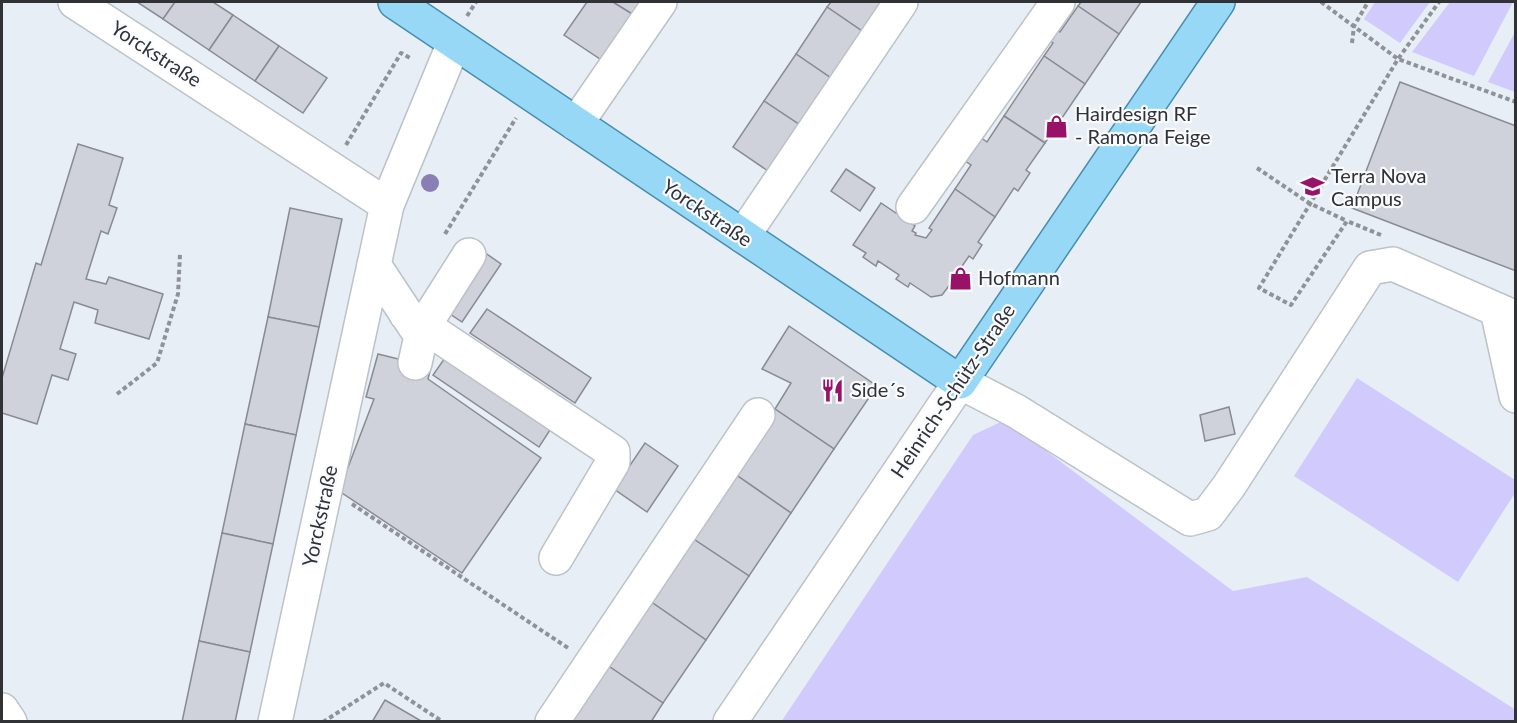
<svg xmlns="http://www.w3.org/2000/svg" width="1517" height="723" viewBox="0 0 1517 723" font-family="Lato,sans-serif">
  <style>
    .green { fill: #d0cbfc }
    .building { fill: #cfd2da; stroke: #888b92; stroke-width: 1.5 }
    .lines { fill: none; stroke-linecap: round; stroke-linejoin: round }
    .minor-casing { stroke: #bcc2c8; stroke-width: 36 }
    .major-casing { stroke: #458daf; stroke-width: 36 }
    .path { stroke: #8f9398; stroke-width: 4; stroke-dasharray: 4.5 3; stroke-linecap: butt }
    .minor { stroke: #fff; stroke-width: 33 }
    .major { stroke: #97d8f7; stroke-width: 33 }
    .tree { fill: #8a7fb4 }
    .labels { text-anchor: middle; stroke-width: 4.5; stroke-linejoin: round; paint-order: stroke }
    .street-label { font-size: 20px; fill: #303235; stroke: #f9fbfe }
    .poi-label { font-size: 20px; fill: #303235; stroke: #f9fbfe; text-anchor: start }
  </style>
  <rect width="100%" height="100%" fill="#e8eef5"/>
  <g class="green">
    <polygon points="1375,2 1430,2 1400,43 1364,19"/>
    <polygon points="1450,2 1513,2 1474,76 1412,52"/>
    <polygon points="1515,32 1515,92 1488,82"/>
    <polygon points="1357,378 1515,480 1515,493 1458,582 1294,476"/>
    <polygon points="1005,420 1233,591 1307,577 1516,710 1515,722 781,722 973,435"/>
  </g>
  <g class="building">
    <polygon points="137,2 175,2 163,19"/>
    <polygon points="175,2 213,2 233,15 209,50 163,19"/>
    <polygon points="587,2 613,2 634,15 603,61 564,35"/>
    <polygon points="613,2 643,2 634,15"/>
    <polygon points="831,2 883,2 862,31 827,7"/>
    <polygon points="1081,2 1141,2 1119,34 1078,6"/>
    <polygon points="1078,6 1119,34 1085,84 1044,56 1053,43 1043,36 1050,25 1060,32"/>
    <polygon points="827,7 862,31 831,78 796,54"/>
    <polygon points="233,15 279,46 255,81 209,50"/>
    <polygon points="279,46 327,78 303,113 255,81"/>
    <polygon points="796,54 831,78 800,125 764,101"/>
    <polygon points="1044,56 1085,84 1045,143 1004,116"/>
    <polygon points="1400,82 1516,126 1516,271 1352,208"/>
    <polygon points="764,101 800,125 768,171 733,147"/>
    <polygon points="1004,116 1045,143 1026,170 1030,173 1018,191 1014,188 995,217 955,189 971,165 962,159 977,135 987,142"/>
    <polygon points="78,144 123,158 109,205 117,208 108,234 101,231 86,279 106,284 109,277 163,294 149,339 95,323 98,310 74,302 60,349 76,354 68,380 52,375 37,424 2,413 2,378 36,263 41,265"/>
    <polygon points="846,169 875,188 860,211 831,191"/>
    <polygon points="955,189 995,217 978,242 982,245 973,259 969,256 960,269 964,271 955,286 951,283 942,295 931,297 910,283 908,287 896,279 899,275 878,261 876,266 863,257 866,253 853,245 881,203 915,226 912,231 916,233 915,235 926,238 932,230 929,228"/>
    <polygon points="290,208 342,219 319,327 268,317"/>
    <polygon points="484,252 501,264 462,322 444,310"/>
    <polygon points="487,309 591,378 575,403 470,333"/>
    <polygon points="268,317 319,327 296,435 245,424"/>
    <polygon points="789,326 877,386 834,449 775,409 791,383 762,369"/>
    <polygon points="378,354 431,367 428,379 541,458 462,573 339,491 374,399 366,397"/>
    <polygon points="447,355 552,427 539,447 433,375"/>
    <polygon points="1229,407 1235,434 1205,441 1200,415"/>
    <polygon points="775,409 834,449 791,513 732,472"/>
    <polygon points="245,424 296,435 273,544 222,533"/>
    <polygon points="645,443 678,466 647,512 614,489"/>
    <polygon points="732,472 791,513 749,576 689,536"/>
    <polygon points="222,533 273,544 250,652 199,641"/>
    <polygon points="689,536 749,576 706,640 647,599"/>
    <polygon points="647,599 706,640 663,703 604,663"/>
    <polygon points="199,641 250,652 235,722 182,722"/>
    <polygon points="604,663 663,703 651,722 565,722"/>
    <polygon points="385,700 423,722 372,722"/>
  </g>
  <g class="lines">
    <defs>
      <g id="minor">
        <polyline points="75,2 387,205"/>
        <polyline points="576,124 660,2"/>
        <polyline points="913,207 1058,2"/>
        <polyline points="743,236 901,2"/>
        <polyline points="374,265 421,336 415,363"/>
        <polyline points="1497,310 1516,396"/>
        <polyline points="406,314 613,452 613,462 556,558"/>
        <polyline points="424,326 469,255"/>
        <polyline points="2,710 10,722"/>
        <polyline points="275,722 387,205 454,43"/>
        <polyline points="552,722 758,415"/>
        <polyline points="730,722 960,382 1016,411 1190,519 1208,514 1229,486 1370,268 1393,264 1516,318"/>
      </g>
      <polyline id="major" points="395,2 960,382 1218,2"/>
    </defs>
    <use href="#minor" class="minor-casing"/>
    <use href="#major" class="major-casing"/>
    <g class="path">
      <polyline points="1321,2 1398,59 1516,102"/>
      <polyline points="467,16 476,2"/>
      <polyline points="1352,43 1354,26 1368,2"/>
      <polyline points="346,145 401,53 412,59"/>
      <polyline points="1257,168 1309,203 1347,221"/>
      <polyline points="445,234 516,118"/>
      <polyline points="1381,235 1347,221 1291,305 1259,288 1398,59 1439,2"/>
      <polyline points="117,394 157,363 178,294 180,254"/>
      <polyline points="352,504 568,648"/>
      <polyline points="323,722 384,683 443,722"/>
    </g>
    <use href="#minor" class="minor"/>
    <use href="#major" class="major"/>
  </g>
  <circle class="tree" cx="430" cy="183" r="9"/>
  <defs>
    <symbol id="shop-bare" viewBox="-9 -9 18 18"><path d="M-5-2.5h2.3a2.7 3.5 0 0 1 5.4 0H5L5.5 6h-11ZM-1.5-2.5h3a1.5 2.3 0 0 0-3 0Z" fill="#981368" stroke="#f9fbfe" stroke-width="2.5" paint-order="stroke"/></symbol>
    <symbol id="school-bare" viewBox="-9 -9 18 18"><path d="M0-5L7-2L0 1L-7-2ZM-4 1L0 2.5L4 1V4Q0 6-4 4Z" fill="#981368" stroke="#f9fbfe" stroke-width="2.5" paint-order="stroke"/></symbol>
    <symbol id="restaurant-bare" viewBox="-9 -9 18 18"><path d="M-5-6h1v4h1v-4h1v4h1v-4h1v5L-1.5 .5V6h-2V.5L-5-1ZM5-6V6H3V1.5H1.5Q1.5-4 5-6Z" fill="#981368" stroke="#f9fbfe" stroke-width="2.5" paint-order="stroke"/></symbol>
  </defs>
  <g fill-rule="evenodd">
    <use href="#shop-bare" x="1040" y="110" width="33" height="33"/>
    <use href="#school-bare" x="1296" y="170" width="33" height="33"/>
    <use href="#shop-bare" x="944" y="262" width="33" height="33"/>
    <use href="#restaurant-bare" x="816" y="374" width="33" height="33"/>
  </g>
  <g class="labels">
    <g class="street-label">
      <text transform="translate(156 54) rotate(33)" y="7">Yorckstraße</text>
      <text transform="translate(707 213) rotate(34)" y="7">Yorckstraße</text>
      <text transform="translate(953 391) rotate(-56)" y="7">Heinrich-Schütz-Straße</text>
      <text transform="translate(320 516) rotate(-78)" y="7">Yorckstraße</text>
    </g>
    <g class="poi-label">
      <text x="1075" y="121">Hairdesign RF<tspan x="1075" dy="23">- Ramona Feige</tspan></text>
      <text x="1331" y="183">Terra Nova<tspan x="1331" dy="23">Campus</tspan></text>
      <text x="978" y="285">Hofmann</text>
      <text x="851" y="397">Side´s</text>
    </g>
  </g>
  <rect width="1517" height="723" fill="none" stroke="#303235" stroke-width="6"/>
</svg>
